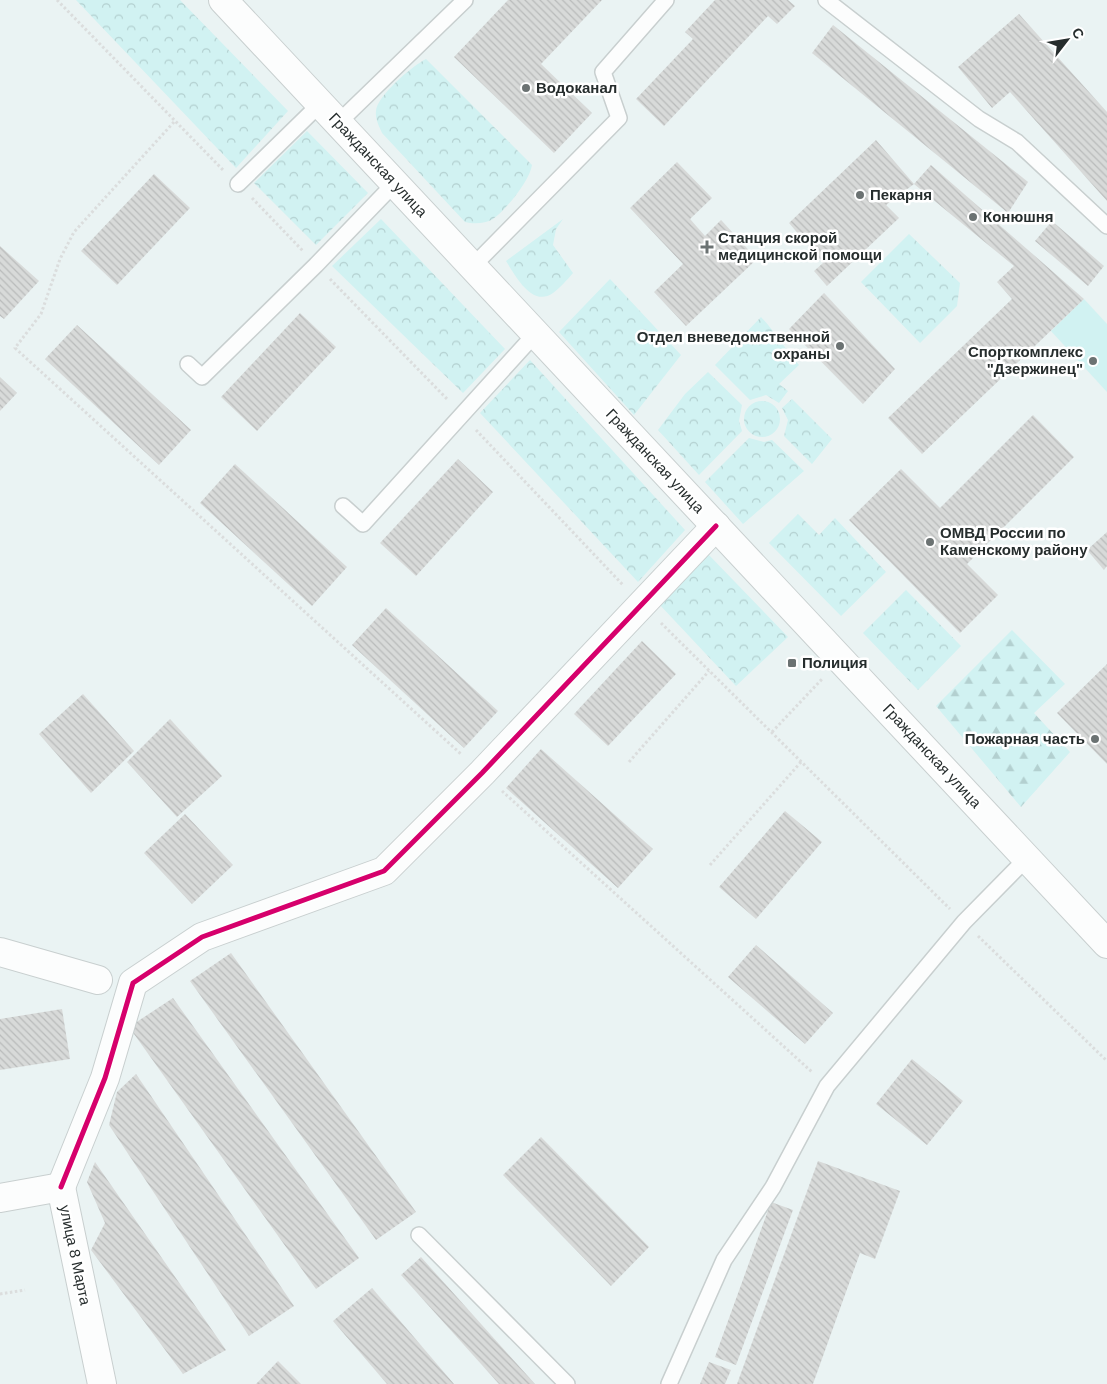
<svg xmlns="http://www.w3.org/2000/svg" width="1107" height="1384" viewBox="0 0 1107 1384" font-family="Arial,sans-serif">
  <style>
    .green { fill: #d1f2f2 }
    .forest { fill: url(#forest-firs) }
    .park { fill: url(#park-crowns) }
    .building { fill: url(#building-back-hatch) }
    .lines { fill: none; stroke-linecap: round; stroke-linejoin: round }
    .service-casing { stroke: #c8cfcf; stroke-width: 18 }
    .minor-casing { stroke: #c8cfcf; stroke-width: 30 }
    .secondary-casing { stroke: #c8cfcf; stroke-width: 30 }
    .path { stroke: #dbdddd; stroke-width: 3; stroke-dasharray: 2.5 2.5; stroke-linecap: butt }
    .service { stroke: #fcfdfd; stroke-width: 15 }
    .minor { stroke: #fcfdfd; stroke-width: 28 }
    .secondary { stroke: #fcfdfd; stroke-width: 28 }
    .cycleway-casing { stroke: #fff; stroke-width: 8 }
    .cycleway { stroke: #d6006c; stroke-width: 5 }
    .poi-dot { fill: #6b7272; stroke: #fff; stroke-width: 2 }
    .labels { text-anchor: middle; stroke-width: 5; stroke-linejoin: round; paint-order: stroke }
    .poi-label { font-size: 15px; font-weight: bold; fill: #262d2d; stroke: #fff; text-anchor: start }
    .street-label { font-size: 15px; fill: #262d2d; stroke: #fff }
  </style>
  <defs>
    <pattern id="forest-firs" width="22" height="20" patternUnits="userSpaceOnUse" patternTransform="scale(1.25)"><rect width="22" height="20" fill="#d1f2f2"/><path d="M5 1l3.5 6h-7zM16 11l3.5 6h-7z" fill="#b3d0d0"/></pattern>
    <pattern id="park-crowns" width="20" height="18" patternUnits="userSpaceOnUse" patternTransform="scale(1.25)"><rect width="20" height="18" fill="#d1f2f2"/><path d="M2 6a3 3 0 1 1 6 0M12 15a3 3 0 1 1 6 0" fill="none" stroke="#b3d0d0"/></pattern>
    <pattern id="building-back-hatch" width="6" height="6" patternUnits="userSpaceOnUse" patternTransform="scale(1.25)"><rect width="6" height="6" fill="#d8dad9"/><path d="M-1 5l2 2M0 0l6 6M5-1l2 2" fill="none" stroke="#b9bbbb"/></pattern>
  </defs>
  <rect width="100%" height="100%" fill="#eaf3f3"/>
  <polygon class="green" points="1084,299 1107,324 1107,392 1051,331"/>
  <polygon class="forest" points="1012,630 1065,684 1034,713 1070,752 1021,807 936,706"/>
  <g class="park">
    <polygon points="76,0 180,0 288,111 236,168"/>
    <path d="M426,59L532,165C530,180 506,210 493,219C485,224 473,224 465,222L382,133C379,126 375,119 376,111C377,96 412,66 426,59Z"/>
    <polygon points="307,131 368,193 316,245 254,183"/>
    <polygon points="381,219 505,349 463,393 332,266"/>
    <path d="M563,219L556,229L553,245L573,273C567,280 560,288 553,293C532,308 515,275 506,261Z"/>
    <polygon points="909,234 960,283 957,306 920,343 861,282"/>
    <polygon points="610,279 681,355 634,415 559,332"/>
    <path d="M761,317C775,332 785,349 799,365L779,384L788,391L779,403L766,395L750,400L715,365Z"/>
    <polygon points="530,360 685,530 638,582 480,413"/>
    <polygon points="708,372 742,405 739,421 742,431 699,475 658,430 685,394"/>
    <polygon points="792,399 832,439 812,464 784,436 788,420 782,408"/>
    <circle cx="762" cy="419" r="18"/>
    <polygon points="749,438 764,442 772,440 804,471 743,524 705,482"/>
    <polygon points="798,514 819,535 835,518 886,572 841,616 769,543"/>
    <polygon points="707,553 788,637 736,686 659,604"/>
    <polygon points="906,590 961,646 918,690 863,633"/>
  </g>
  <g class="building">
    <polygon points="508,0 602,0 541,64 592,113 554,153 454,57"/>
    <polygon points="715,0 788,0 795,6 777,24 768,16 664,126 636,99 693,39 685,32"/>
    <polygon points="1019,14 1107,112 1107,201 1010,92 992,108 958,67"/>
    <polygon points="833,25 1028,182 1008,213 812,53"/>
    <polygon points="876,140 914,184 931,165 1084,299 922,454 888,418 1012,299 997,282 1014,266 914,184 886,205 899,218 827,286 814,271 823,263 789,223"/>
    <polygon points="677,162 712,198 690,219 705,236 721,220 757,259 686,326 654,292 683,264 630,208"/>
    <polygon points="154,174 190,208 117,285 81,251"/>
    <polygon points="1052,221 1104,266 1088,286 1035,241"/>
    <polygon points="0,246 39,281 4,319 0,316"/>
    <polygon points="824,293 895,369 863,404 789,329"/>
    <polygon points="300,313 336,347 257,431 221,397"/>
    <polygon points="77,325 191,430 159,465 45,359"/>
    <polygon points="0,377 17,393 0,411"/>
    <polygon points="1033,415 1074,457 967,564 998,595 960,633 849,520 901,469 940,508"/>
    <polygon points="458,459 493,492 416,576 380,543"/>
    <polygon points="235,464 347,567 312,606 200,503"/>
    <polygon points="1107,532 1107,566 1104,570 1087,550"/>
    <polygon points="386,608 498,711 464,748 352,645"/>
    <polygon points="642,641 676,674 608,746 574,714"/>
    <polygon points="1107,664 1107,764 1057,713"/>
    <polygon points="83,694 134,751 91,793 39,734"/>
    <polygon points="170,719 222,776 177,817 127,762"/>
    <polygon points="541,749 653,849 618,888 506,788"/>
    <polygon points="785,811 822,842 756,919 719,887"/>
    <polygon points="185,814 233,865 192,904 144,853"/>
    <polygon points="756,945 833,1013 805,1044 728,977"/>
    <polygon points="231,953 416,1212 376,1240 190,981"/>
    <polygon points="173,998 359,1258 316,1289 129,1027"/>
    <polygon points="62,1009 70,1059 0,1070 0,1019"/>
    <polygon points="912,1059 963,1101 927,1145 876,1104"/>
    <polygon points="136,1074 294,1306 249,1336 109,1125 117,1092"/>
    <polygon points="541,1137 649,1247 611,1286 503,1175"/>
    <polygon points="818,1161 900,1191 875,1259 860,1253 813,1384 737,1384"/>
    <polygon points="95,1162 226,1350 183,1374 91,1250 105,1223 87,1182"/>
    <polygon points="771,1202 793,1210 736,1365 715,1357"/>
    <polygon points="421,1257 535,1384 499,1384 401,1275"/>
    <polygon points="372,1288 454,1384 387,1384 333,1321"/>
    <polygon points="278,1361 301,1384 256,1384"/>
    <polygon points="709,1362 731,1370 725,1384 700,1384"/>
  </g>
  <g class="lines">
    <defs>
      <g id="service">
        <polyline points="826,0 979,119 1017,142 1107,226"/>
        <polyline points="339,122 465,0"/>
        <polyline points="238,184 321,103"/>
        <polyline points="473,266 619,118 603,72 666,0"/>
        <polyline points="188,364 202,377 316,265 395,183"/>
        <polyline points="343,506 363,524 536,333"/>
        <polyline points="419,1235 567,1384"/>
        <polyline points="669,1384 724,1260 773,1187 827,1086 964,922 1027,858"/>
      </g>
      <g id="minor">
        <polyline points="0,952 98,980"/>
        <polyline points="61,1187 105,1078 133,983 202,937 384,871 482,773 716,526"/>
        <polyline points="0,1198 61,1187 102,1384"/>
      </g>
      <polyline id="secondary" points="223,0 1107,944"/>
    </defs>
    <use href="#service" class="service-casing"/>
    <use href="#minor" class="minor-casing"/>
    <use href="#secondary" class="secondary-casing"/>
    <g class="path">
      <polyline points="57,0 224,171"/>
      <polyline points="174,122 74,232 60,259 41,314 15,348 462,755"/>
      <polyline points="252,198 303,251"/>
      <polyline points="330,279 448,400"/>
      <polyline points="476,430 623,585"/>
      <polyline points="661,623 950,909"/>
      <polyline points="772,732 823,678"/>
      <polyline points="629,762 709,671"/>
      <polyline points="502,791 812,1072"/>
      <polyline points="710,865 801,762"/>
      <polyline points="978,936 1107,1061"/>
      <polyline points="0,1294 25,1290"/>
    </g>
    <use href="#service" class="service"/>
    <use href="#minor" class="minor"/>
    <use href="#secondary" class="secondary"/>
    <defs>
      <polyline id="cycleway" points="61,1187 105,1078 133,983 202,937 384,871 482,773 716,526"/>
    </defs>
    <use href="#cycleway" class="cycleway-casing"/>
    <use href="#cycleway" class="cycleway"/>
  </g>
  <g class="poi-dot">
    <circle cx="526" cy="88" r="5"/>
    <circle cx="860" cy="195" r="5"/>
    <circle cx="973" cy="217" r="5"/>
    <path d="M704.5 239.5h5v5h5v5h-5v5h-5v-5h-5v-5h5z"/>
    <circle cx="840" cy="346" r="5"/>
    <circle cx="1093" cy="361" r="5"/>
    <circle cx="930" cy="542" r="5"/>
    <rect x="787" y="658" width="10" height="10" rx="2.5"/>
    <circle cx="1095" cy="739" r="5"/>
  </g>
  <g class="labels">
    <g class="poi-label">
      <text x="536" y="93">Водоканал</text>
      <text x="870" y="200">Пекарня</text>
      <text x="983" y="222">Конюшня</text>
      <text x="718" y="243">Станция скорой<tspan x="718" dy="17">медицинской помощи</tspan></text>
      <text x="830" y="342" text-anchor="end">Отдел вневедомственной<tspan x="830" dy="17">охраны</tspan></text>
      <text x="1083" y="357" text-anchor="end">Спорткомплекс<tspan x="1083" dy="17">"Дзержинец"</tspan></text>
      <text x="940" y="538">ОМВД России по<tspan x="940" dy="17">Каменскому району</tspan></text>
      <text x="802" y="668">Полиция</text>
      <text x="1085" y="744" text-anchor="end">Пожарная часть</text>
    </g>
    <g class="street-label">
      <text transform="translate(378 165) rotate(47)" y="5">Гражданская улица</text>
      <text transform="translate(655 461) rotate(47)" y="5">Гражданская улица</text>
      <text transform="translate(932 756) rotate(47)" y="5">Гражданская улица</text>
      <text transform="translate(75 1255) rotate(78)" y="5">улица 8 Марта</text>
    </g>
  </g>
  <g transform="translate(1067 40) rotate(59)" stroke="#ffffff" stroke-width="4" paint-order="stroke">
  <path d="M0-4L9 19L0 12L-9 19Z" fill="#262d2d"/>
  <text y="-8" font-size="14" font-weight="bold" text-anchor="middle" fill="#262d2d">С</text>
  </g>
</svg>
